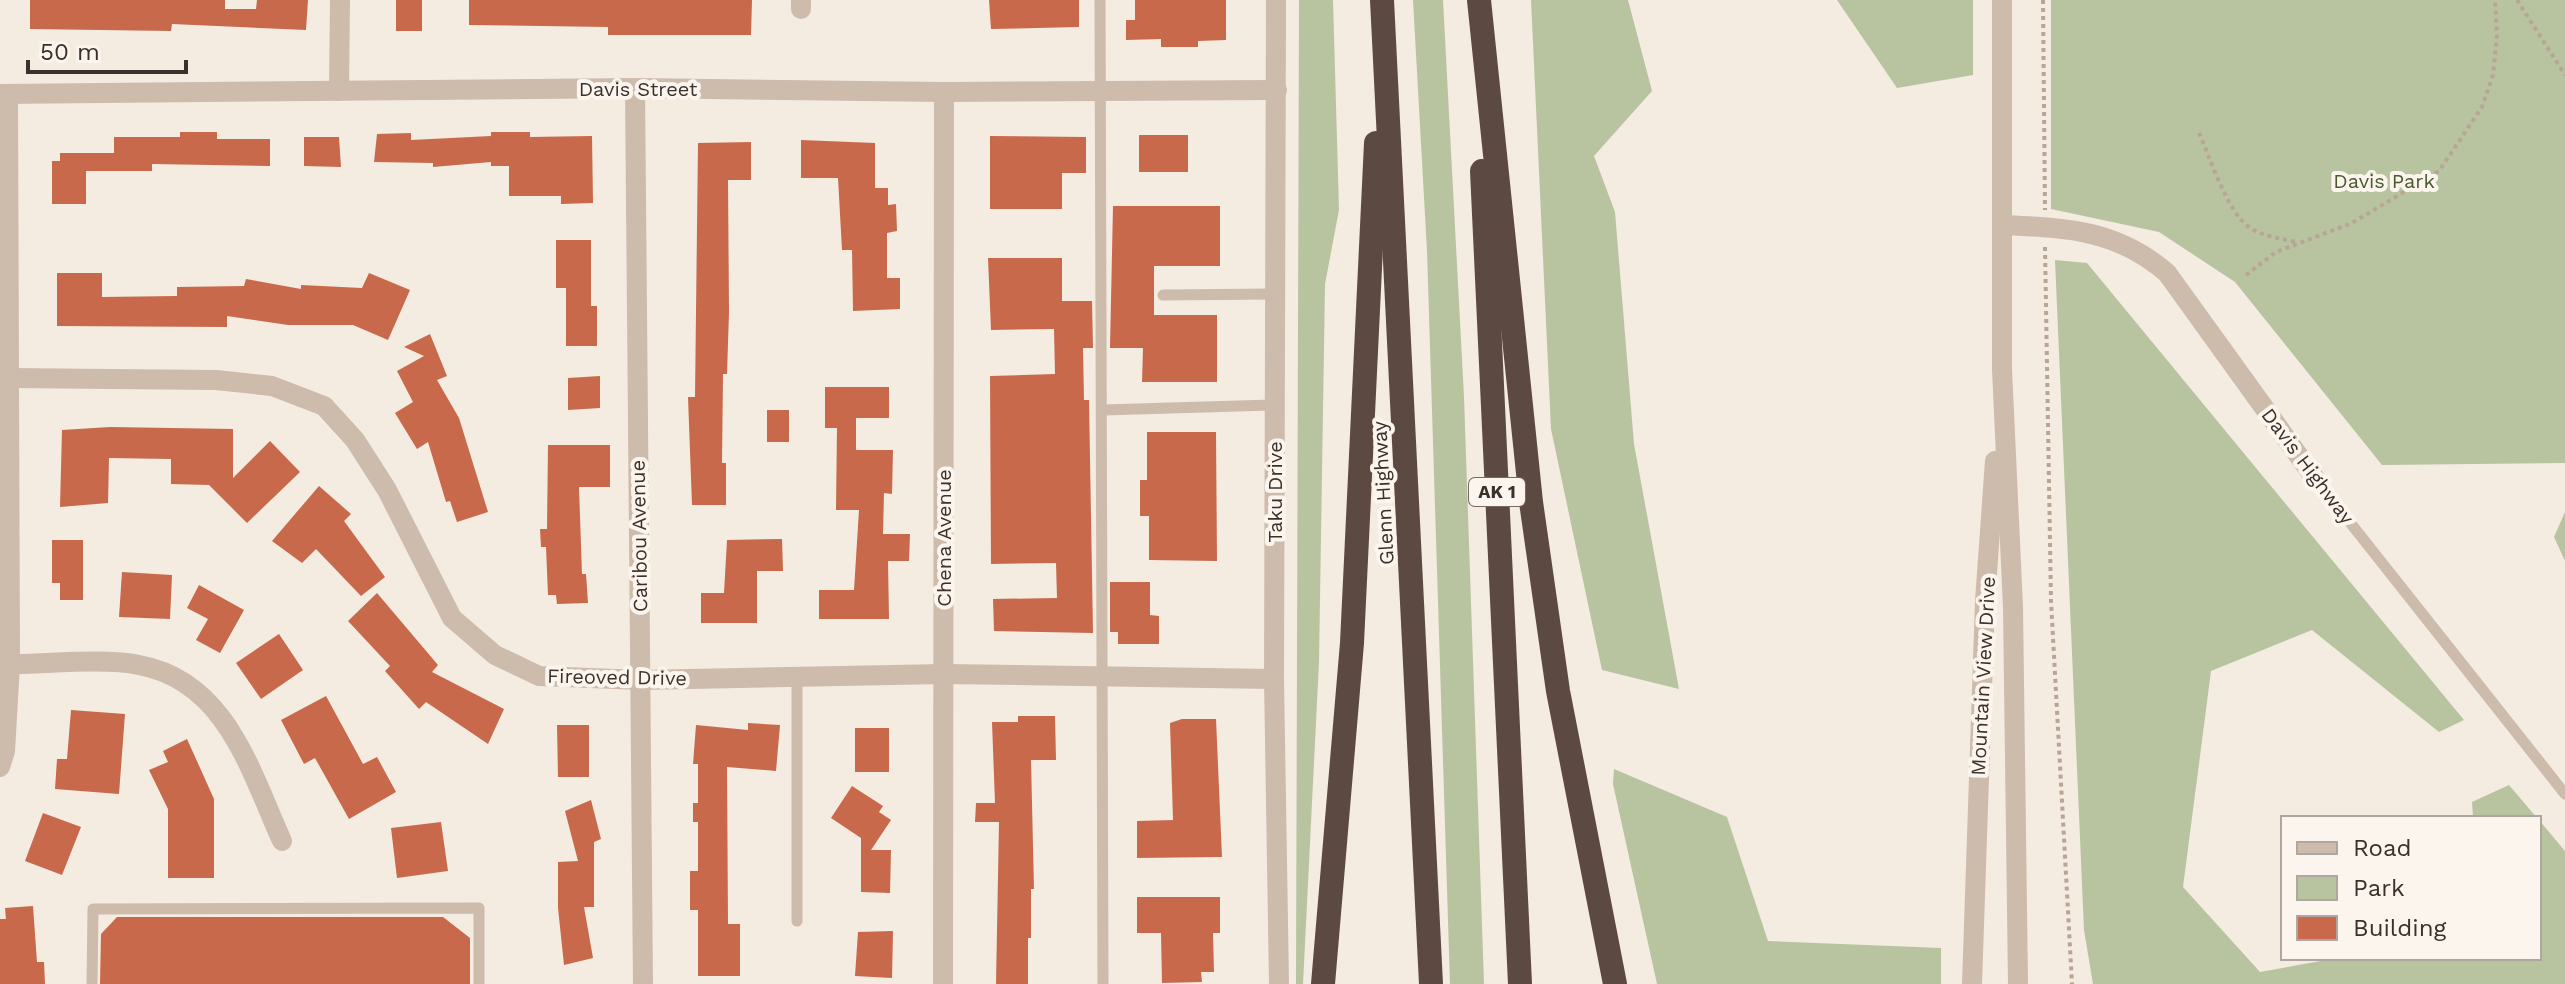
<svg xmlns="http://www.w3.org/2000/svg" width="2565" height="984" viewBox="0 0 2565 984" font-family="'Work Sans',sans-serif">
  <style>
    .green { fill: #b8c4a0 }
    .building { fill: #c8694b }
    .lines { fill: none; stroke-linecap: round; stroke-linejoin: round }
    .path { stroke: #b9a596; stroke-width: 4; stroke-dasharray: 4 4; stroke-linecap: butt }
    .service { stroke: #cdbbac; stroke-width: 11 }
    .minor { stroke: #cdbbac; stroke-width: 20 }
    .tertiary { stroke: #cdbbac; stroke-width: 20 }
    .motorway { stroke: #5c4a42; stroke-width: 24 }
    .labels { text-anchor: middle; stroke-width: 8; stroke-linejoin: round; paint-order: stroke }
    .shield { fill: #fbf5ee; stroke: #756b66; stroke-width: 2 }
    .shield-label { font-size: 18px; font-weight: bold; fill: #3b302b }
    .street-label { font-size: 20px; fill: #3b302b; stroke: #fbf5ee }
    .park-label { font-size: 20px; fill: #4a5a2e; stroke: #fbf5ee }
  </style>
  <rect width="100%" height="100%" fill="#f4ebe1"/>
  <g class="green">
    <polygon points="1299,0 1333,0 1339,210 1325,284 1319,662 1303,984 1296,984"/>
    <polygon points="1413,0 1443,0 1464,397 1484,984 1450,984 1427,251"/>
    <polygon points="1531,0 1628,0 1652,91 1594,156 1615,212 1634,444 1679,689 1602,670 1551,429"/>
    <polygon points="1837,0 1973,0 1973,75 1897,88"/>
    <polygon points="2051,0 2565,0 2565,463 2382,465 2235,282 2159,232 2051,209"/>
    <polygon points="2055,260 2087,263 2464,720 2439,732 2312,630 2211,671 2183,887 2260,972 2337,958 2539,958 2539,820 2565,851 2565,984 2093,984 2084,930"/>
    <polygon points="2565,512 2565,561 2554,537"/>
    <polygon points="1614,769 1727,817 1768,941 1941,948 1941,984 1657,984 1613,784"/>
    <polygon points="2509,785 2537,818 2473,818 2472,802"/>
  </g>
  <g class="building">
    <polygon points="30,0 225,0 225,9 256,9 257,0 308,0 306,30 172,24 171,31 30,29"/>
    <rect x="396" y="0" width="26" height="31"/>
    <polygon points="469,0 752,0 751,35 608,35 608,27 469,25"/>
    <polygon points="989,0 1079,0 1079,27 991,29"/>
    <polygon points="1135,0 1226,0 1226,40 1198,41 1198,47 1161,47 1161,39 1126,40 1126,20 1135,20"/>
    <polygon points="180,132 217,132 217,139 270,139 270,166 152,164 152,171 86,171 86,204 52,204 52,161 60,161 60,153 114,153 114,137 180,137"/>
    <polygon points="491,132 530,132 530,137 592,136 593,203 561,204 561,196 509,196 509,166 491,166 491,162 433,167 433,163 374,162 377,134 411,133 411,140 491,136"/>
    <rect x="1139" y="135" width="49" height="37"/>
    <polygon points="990,136 1086,137 1086,173 1062,173 1062,209 990,209"/>
    <polygon points="304,137 339,137 341,167 304,166"/>
    <polygon points="801,140 875,143 875,188 888,188 888,205 896,204 897,231 887,233 887,278 900,278 900,309 853,311 852,250 842,250 838,178 801,178"/>
    <polygon points="751,142 751,180 728,180 729,312 727,374 723,374 722,463 726,463 726,505 692,505 688,397 695,397 698,143"/>
    <polygon points="1113,206 1220,206 1220,266 1154,266 1154,315 1217,315 1217,382 1142,382 1143,348 1110,348"/>
    <polygon points="556,240 591,240 591,306 597,306 597,346 566,346 566,288 556,288"/>
    <polygon points="988,258 1062,258 1062,301 1092,301 1093,348 1083,348 1084,400 1089,400 1093,633 994,631 993,599 1057,598 1056,563 991,564 990,376 1055,374 1054,329 991,330"/>
    <polygon points="57,273 102,273 102,297 177,296 177,287 244,286 246,279 301,289 301,285 362,288 369,273 410,290 388,340 353,325 288,325 227,316 227,327 57,326"/>
    <polygon points="430,334 447,376 437,380 459,418 488,512 457,522 450,501 446,502 428,442 417,449 395,413 413,402 397,371 424,356 404,347"/>
    <polygon points="600,376 600,408 568,410 568,378"/>
    <polygon points="825,387 889,387 889,418 856,418 856,450 893,450 892,494 884,493 883,534 910,534 909,561 888,561 889,619 819,619 819,590 854,590 859,510 836,510 837,428 825,428"/>
    <rect x="767" y="410" width="22" height="32"/>
    <polygon points="110,427 233,429 233,478 270,441 300,472 247,523 209,485 171,484 171,459 109,458 108,503 60,507 62,430"/>
    <polygon points="1147,432 1216,432 1217,561 1149,560 1149,516 1140,516 1140,480 1147,480"/>
    <polygon points="548,445 610,445 610,487 579,487 582,574 586,574 588,603 557,604 556,595 548,595 546,547 541,547 540,529 547,529"/>
    <polygon points="319,486 351,514 344,521 385,577 361,596 316,549 302,563 272,541"/>
    <polygon points="782,539 783,571 757,571 757,623 701,623 701,593 724,593 727,540"/>
    <polygon points="52,540 83,540 83,600 60,600 60,583 52,583"/>
    <polygon points="122,572 172,575 170,619 119,617"/>
    <polygon points="1110,582 1150,582 1150,615 1159,616 1159,644 1118,644 1118,632 1110,632"/>
    <polygon points="199,585 244,610 220,653 196,640 208,619 187,608"/>
    <polygon points="377,593 438,665 432,672 504,709 488,744 426,702 419,709 385,671 390,666 348,621"/>
    <polygon points="279,634 303,670 261,699 236,663"/>
    <polygon points="326,696 363,764 377,757 396,792 349,819 315,758 304,764 281,720"/>
    <polygon points="71,710 125,714 119,794 55,789 57,759 67,759"/>
    <polygon points="1018,716 1055,716 1056,760 1031,760 1034,889 1031,889 1031,938 1028,938 1028,984 996,984 999,822 975,822 976,803 995,803 992,722 1018,722"/>
    <polygon points="1182,719 1216,719 1222,857 1137,858 1137,821 1173,820 1170,723"/>
    <polygon points="748,723 780,725 776,771 727,767 728,924 740,924 740,976 698,976 698,910 690,910 690,871 698,871 698,822 693,822 693,803 698,803 698,764 693,764 696,725 748,730"/>
    <polygon points="557,725 589,725 589,777 558,777"/>
    <rect x="855" y="728" width="34" height="44"/>
    <polygon points="187,739 214,799 214,878 168,878 168,809 149,770 168,762 163,751"/>
    <polygon points="852,786 883,806 879,812 891,820 871,850 891,850 890,893 861,892 861,838 831,818"/>
    <polygon points="591,800 601,839 594,842 594,907 584,907 593,958 564,965 558,908 558,862 578,861 565,811"/>
    <polygon points="43,813 81,827 62,875 25,861"/>
    <polygon points="441,822 448,871 397,878 391,828"/>
    <polygon points="1137,897 1220,897 1220,933 1213,933 1214,972 1201,972 1202,982 1162,983 1161,933 1137,933"/>
    <polygon points="33,906 37,962 44,962 45,984 0,984 0,919 6,919 5,908"/>
    <polygon points="117,917 443,917 470,938 470,984 100,984 101,934"/>
    <polygon points="893,931 892,978 855,976 858,932"/>
  </g>
  <g class="lines">
    <g class="path">
      <polyline points="2043,0 2045,210"/>
      <polyline points="2517,0 2565,75"/>
      <path d="M2199,133C2210,157 2227,212 2249,227C2263,237 2280,238 2297,242"/>
      <polyline points="2045,247 2051,601 2072,984"/>
      <polyline points="2246,275 2276,252 2352,223 2439,171 2482,107 2493,75 2497,36 2495,0"/>
    </g>
    <g class="service">
      <polyline points="1100,0 1103,984"/>
      <polyline points="1163,295 1275,294"/>
      <polyline points="1103,410 1275,405"/>
      <polyline points="2314,477 2565,794"/>
      <polyline points="797,677 797,921"/>
      <polyline points="92,984 93,909 479,908 479,984"/>
    </g>
    <g class="minor">
      <polyline points="801,0 801,9"/>
      <polyline points="1276,0 1274,679 1279,984"/>
      <polyline points="635,88 643,984"/>
      <polyline points="339,91 340,0"/>
      <polyline points="0,94 635,88 944,92 1277,90"/>
      <path d="M2002,225C2067,228 2116,229 2167,273L2314,477"/>
      <polyline points="8,378 216,380 272,386 324,406 355,440 387,490 452,618 495,655 539,676 640,680 944,674 1274,679"/>
      <path d="M10,664C47,664 104,658 139,665C226,681 250,770 282,841"/>
      <polyline points="0,767 5,751 10,664 8,94"/>
      <polyline points="943,984 944,92"/>
    </g>
    <g class="tertiary">
      <polyline points="2002,0 2002,369 2013,607 2018,984"/>
      <polyline points="1972,984 1985,601 1995,461"/>
    </g>
    <g class="motorway">
      <polyline points="1382,0 1431,984"/>
      <polyline points="1479,0 1531,502 1558,691 1615,984"/>
      <polyline points="1482,171 1520,984"/>
      <polyline points="1323,984 1352,643 1376,143"/>
    </g>
  </g>
  <g class="labels">
    <rect class="shield" x="1469" y="478" width="56" height="28" rx="6"/>
    <g class="shield-label">
      <text x="1497" y="498">AK 1</text>
    </g>
    <g class="street-label">
      <text x="638" y="96">Davis Street</text>
      <text transform="translate(2308 466) rotate(53)" y="7">Davis Highway</text>
      <text transform="translate(1275 492) rotate(-90)" y="7">Taku Drive</text>
      <text transform="translate(1383 493) rotate(-93)" y="7">Glenn Highway</text>
      <text transform="translate(639 536) rotate(-91)" y="7">Caribou Avenue</text>
      <text transform="translate(944 538) rotate(-90)" y="7">Chena Avenue</text>
      <text transform="translate(1983 676) rotate(-87)" y="7">Mountain View Drive</text>
      <text transform="translate(617 677) rotate(1)" y="7">Fireoved Drive</text>
    </g>
    <g class="park-label">
      <text x="2384" y="188">Davis Park</text>
    </g>
  </g>
  <rect x="2281" y="816" width="260" height="144" fill="#fbf5ee" stroke="#aea6a0" stroke-width="2"/>
  <rect x="2297" y="842" width="40" height="12" fill="#cdbbac" stroke="#aea6a0" stroke-width="2"/>
  <text x="2353" y="856" font-size="24" fill="#3b302b">Road</text>
  <rect x="2297" y="876" width="40" height="24" fill="#b8c4a0" stroke="#aea6a0" stroke-width="2"/>
  <text x="2353" y="896" font-size="24" fill="#3b302b">Park</text>
  <rect x="2297" y="916" width="40" height="24" fill="#c8694b" stroke="#aea6a0" stroke-width="2"/>
  <text x="2353" y="936" font-size="24" fill="#3b302b">Building</text>
  <path d="M28 60v12h158v-12" fill="none" stroke="#3b302b" stroke-width="4"/>
  <text x="40" y="60" font-size="24" fill="#3b302b" stroke="#fbf5ee" stroke-width="6" paint-order="stroke">50 m</text>
</svg>
